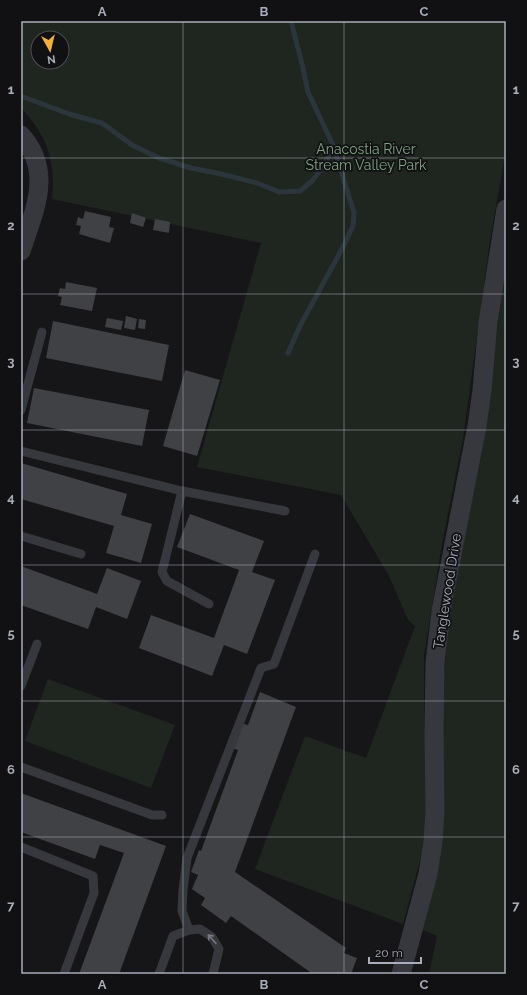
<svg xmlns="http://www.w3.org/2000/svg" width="527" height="995" viewBox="0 0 527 995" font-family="Raleway,sans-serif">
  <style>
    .green { fill: #1e261f; fill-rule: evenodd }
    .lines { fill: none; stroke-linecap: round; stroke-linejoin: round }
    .stream { stroke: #2c353c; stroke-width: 5 }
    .building { fill: #404145 }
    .lane { stroke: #37383d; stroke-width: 9 }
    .street { stroke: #37383d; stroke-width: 19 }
    .oneway { stroke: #757881 }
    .grid { fill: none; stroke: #a8adb8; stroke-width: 1; stroke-opacity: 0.55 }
    .labels { text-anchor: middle; stroke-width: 3.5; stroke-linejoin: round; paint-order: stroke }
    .park-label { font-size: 14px; fill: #7fa381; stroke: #111113 }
    .street-label { font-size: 14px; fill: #a8adb8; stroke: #111113 }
    .neatline { fill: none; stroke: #a8adb8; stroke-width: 1.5 }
    .grid-label { font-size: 13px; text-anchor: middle; font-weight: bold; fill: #a8adb8 }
  </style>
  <rect width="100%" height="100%" fill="#161618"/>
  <g class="green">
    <path d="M21,21H506V151L490,240L463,439L442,544L424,656V712L428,793V816L422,853L403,924L255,869L305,736L366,758L415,626L408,620L389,576L341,495L197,467L261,243L52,199C56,162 47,135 21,108ZM38,38H62V62H38Z"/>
    <polygon points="506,267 506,974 429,974 437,936 420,929 446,653 447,626 485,412"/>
    <polygon points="48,679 175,725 151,788 25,741"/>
  </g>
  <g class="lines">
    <g class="stream">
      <polyline points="21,96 69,114 102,123 132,145 159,158 191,168 221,174 257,183 279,192 300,191 312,181 325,164 333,145"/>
      <polyline points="288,353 300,326 343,247 353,226 354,213 333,145 308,92 302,64 291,21"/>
    </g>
  </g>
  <g class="building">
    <polygon points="85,211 111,217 109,227 114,228 110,243 79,234 81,226 76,225 78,217 83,219"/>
    <polygon points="132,213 146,218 143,227 130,223"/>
    <polygon points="155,219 170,222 169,233 153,230"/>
    <polygon points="66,282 97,288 92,311 60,305 62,297 58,296 60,288 65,289"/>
    <polygon points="126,316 137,319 135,330 124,328"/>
    <polygon points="107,318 123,321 121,330 105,327"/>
    <polygon points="139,319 146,320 145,329 138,328"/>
    <polygon points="53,321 169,345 162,381 46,358"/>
    <polygon points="185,370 220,380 197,456 163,446"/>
    <polygon points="34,388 149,410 142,446 27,423"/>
    <polygon points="21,463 127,494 121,515 152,524 141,563 106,553 114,526 21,499"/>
    <polygon points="190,514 264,541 252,572 275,580 247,654 224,645 212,676 139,648 151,615 214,638 239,570 177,547"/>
    <polygon points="21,566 97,594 107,568 141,581 127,619 96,607 88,629 21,605"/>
    <polygon points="260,692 296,707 235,872 346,948 344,953 357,958 351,974 309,974 310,972 231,916 226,923 201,905 205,898 192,889 198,875 191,872 199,850 201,851 238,750 232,748 241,723 248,725"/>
    <polygon points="21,793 166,846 119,974 79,974 124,853 100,845 95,859 21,832"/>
  </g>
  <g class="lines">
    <g class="lane">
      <polyline points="21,410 42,332"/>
      <polyline points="21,451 182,491 285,511"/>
      <polyline points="182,491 162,572 167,581 209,604"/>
      <polyline points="21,536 81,554"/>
      <polyline points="21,686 37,644"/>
      <polyline points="21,767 152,815 162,815"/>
      <polyline points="21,847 93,876 94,893 64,974"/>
      <polyline points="189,930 182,911 183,890 187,858 261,668 274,664 315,554"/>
      <polyline points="159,974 173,936 189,930 200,929 212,937 219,949 213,974"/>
    </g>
    <g class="street">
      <path d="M21,135C54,172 34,211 21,251"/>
      <polyline points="401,974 428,874 433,842 435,811 434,729 435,663 441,611 477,426 482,390 488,322 506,209"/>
    </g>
  </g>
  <defs><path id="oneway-shaft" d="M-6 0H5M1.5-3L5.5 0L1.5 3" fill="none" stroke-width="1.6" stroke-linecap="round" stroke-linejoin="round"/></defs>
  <use class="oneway" href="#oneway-shaft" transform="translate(212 939) rotate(-132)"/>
  <path class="grid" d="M183,21V974M344,21V974M21,158H506M21,294H506M21,430H506M21,565H506M21,701H506M21,837H506"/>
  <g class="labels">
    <g class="park-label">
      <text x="366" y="154">Anacostia River<tspan x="366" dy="16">Stream Valley Park</tspan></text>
    </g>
    <g class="street-label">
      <text transform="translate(447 591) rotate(-81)" y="5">Tanglewood Drive</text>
    </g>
  </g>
  <rect width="527" height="995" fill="none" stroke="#111113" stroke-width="44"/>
  <g transform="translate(50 50) rotate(172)"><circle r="19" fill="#111113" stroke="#4d4f55"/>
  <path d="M0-3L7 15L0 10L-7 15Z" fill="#f2b134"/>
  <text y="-6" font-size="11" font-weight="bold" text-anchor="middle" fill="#a8adb8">N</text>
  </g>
  <path d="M369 957v6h52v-6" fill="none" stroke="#a8adb8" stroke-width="2"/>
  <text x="375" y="957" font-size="12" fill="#a8adb8" stroke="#111113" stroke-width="3" paint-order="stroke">20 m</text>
  <rect x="22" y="22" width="483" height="951" class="neatline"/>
  <g class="grid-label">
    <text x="102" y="16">A</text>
    <text x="264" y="16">B</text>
    <text x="424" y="16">C</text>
    <text x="11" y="94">1</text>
    <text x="516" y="94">1</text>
    <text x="11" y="230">2</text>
    <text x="516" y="230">2</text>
    <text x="11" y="366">3</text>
    <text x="516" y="366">3</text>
    <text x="11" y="502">4</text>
    <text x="516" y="502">4</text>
    <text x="11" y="638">5</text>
    <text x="516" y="638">5</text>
    <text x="11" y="774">6</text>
    <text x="516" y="774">6</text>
    <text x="11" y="910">7</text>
    <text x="516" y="910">7</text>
    <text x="102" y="989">A</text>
    <text x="264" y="989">B</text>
    <text x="424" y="989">C</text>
  </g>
</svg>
